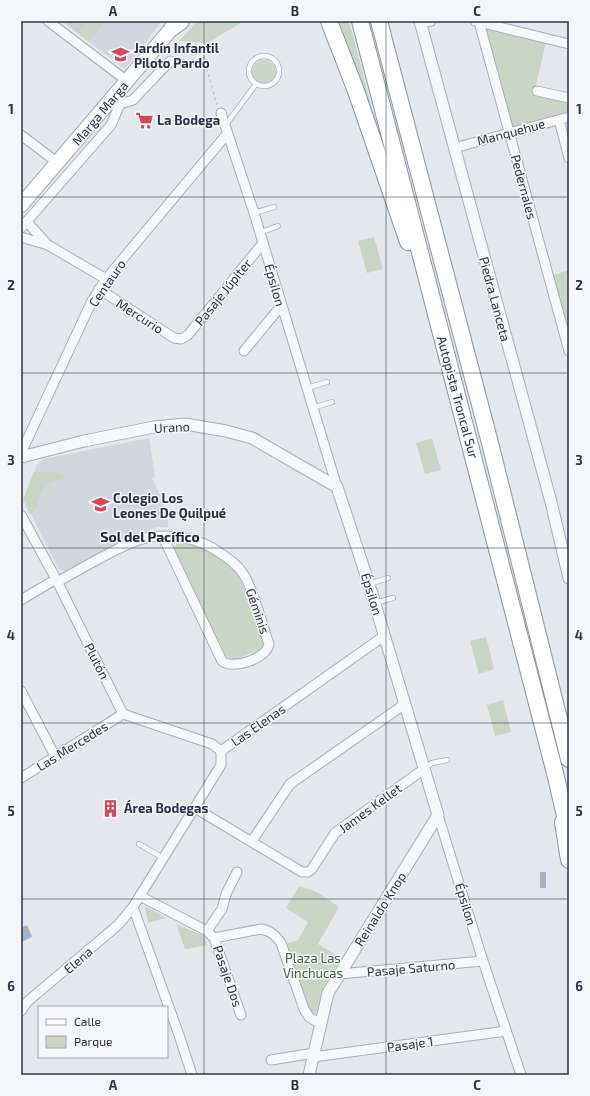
<svg xmlns="http://www.w3.org/2000/svg" width="590" height="1096" viewBox="0 0 590 1096" font-family="'Exo 2',sans-serif">
  <style>
    .built { fill: #d2d6de }
    .green { fill: #c9d6c5 }
    .water { fill: #9fb4cc }
    .lines { fill: none; stroke-linecap: round; stroke-linejoin: round }
    .service-casing { stroke: #a9aeb7; stroke-width: 6 }
    .minor-casing { stroke: #a9aeb7; stroke-width: 11 }
    .tertiary-casing { stroke: #a9aeb7; stroke-width: 13 }
    .primary-casing { stroke: #a3abb8; stroke-width: 16 }
    .motorway-casing { stroke: #8b94a3; stroke-width: 18 }
    .path { stroke: #c2c5cb; stroke-width: 1.5; stroke-dasharray: 3 3; stroke-linecap: butt }
    .service { stroke: #f7f8fa; stroke-width: 4.5 }
    .minor { stroke: #f7f8fa; stroke-width: 9 }
    .tertiary { stroke: #f7f8fa; stroke-width: 11 }
    .primary { stroke: #fff; stroke-width: 14 }
    .motorway { stroke: #fff; stroke-width: 16 }
    .grid { fill: none; stroke: #2b3445; stroke-width: 1; stroke-opacity: 0.55 }
    .labels { text-anchor: middle; stroke-width: 3; stroke-linejoin: round; paint-order: stroke }
    .poi-label { font-size: 13px; font-weight: bold; fill: #2b3445; stroke: #f4f6f9; text-anchor: start }
    .street-label { font-size: 13px; fill: #2b3445; stroke: #f4f6f9 }
    .park-label { font-size: 13px; fill: #3f6138; stroke: #f4f6f9 }
    .neighbourhood-label { font-size: 14px; font-weight: bold; fill: #1d2536; stroke: #f4f6f9 }
    .neatline { fill: none; stroke: #2b3445; stroke-width: 1.5 }
    .grid-label { font-size: 13px; text-anchor: middle; font-weight: bold; fill: #2b3445 }
  </style>
  <rect width="100%" height="100%" fill="#e4e7ec"/>
  <g class="built">
    <polygon points="105,21 162,21 125,69 89,42"/>
    <polygon points="149,438 155,477 152,478 168,513 168,527 156,527 65,571 59,570 31,514 47,484 54,480 67,479 42,471 34,472 38,463 43,459"/>
  </g>
  <g class="green">
    <polygon points="62,21 105,21 89,42"/>
    <polygon points="198,21 244,21 207,43 179,41"/>
    <polygon points="339,21 349,21 372,109 368,110"/>
    <polygon points="484,28 546,42 534,93 569,101 569,111 512,127"/>
    <circle cx="264" cy="72" r="12"/>
    <polygon points="374,237 383,269 367,273 358,241"/>
    <polygon points="569,270 569,331 553,275"/>
    <polygon points="432,438 441,470 425,474 416,443"/>
    <path d="M42,471L62,474L67,479C33,483 47,499 30,515L23,499L34,472Z"/>
    <polygon points="177,543 201,546 222,558 239,574 265,642 262,649 233,660 225,656 174,550"/>
    <polygon points="486,637 494,669 479,674 470,641"/>
    <polygon points="503,700 511,732 495,736 487,705"/>
    <polygon points="299,886 317,892 339,907 318,944 341,958 324,986 316,1014 307,1009 285,944 298,940 308,922 286,908"/>
    <polygon points="145,906 166,918 148,923"/>
    <polygon points="176,924 204,936 207,945 185,949"/>
  </g>
  <g class="water">
    <rect x="540" y="872" width="6" height="16"/>
    <polygon points="27,925 32,937 21,942 21,928"/>
  </g>
  <g class="lines">
    <defs>
      <g id="service">
        <circle cx="264" cy="71" r="15"/>
        <polyline points="225,126 256,84"/>
        <polyline points="254,213 274,207"/>
        <polyline points="259,233 278,226"/>
        <polyline points="307,388 327,382"/>
        <polyline points="312,408 332,402"/>
        <polyline points="369,584 388,578"/>
        <polyline points="375,603 393,598"/>
        <polyline points="424,769 432,763 447,760"/>
        <polyline points="139,844 163,858"/>
      </g>
      <g id="minor">
        <polyline points="48,21 127,81"/>
        <polyline points="475,21 569,44"/>
        <polyline points="479,22 569,351"/>
        <polyline points="420,24 431,21"/>
        <polyline points="537,91 569,98"/>
        <polyline points="120,104 133,100 170,61"/>
        <polyline points="221,113 254,213 337,487"/>
        <polyline points="559,120 569,158"/>
        <polyline points="21,135 58,163"/>
        <polyline points="454,148 569,117"/>
        <polyline points="27,222 46,243"/>
        <polyline points="21,228 111,125 120,104 120,91"/>
        <polyline points="21,237 48,245 106,279"/>
        <polyline points="99,289 174,338 181,339 188,335 263,243"/>
        <polyline points="244,351 281,306"/>
        <polyline points="21,453 92,301 106,279 227,134"/>
        <polyline points="21,515 56,579 123,714 212,744 221,751"/>
        <path d="M57,582C80,570 126,541 150,537C174,534 200,538 220,553C229,559 238,565 244,575C254,591 262,625 269,644C267,659 232,670 222,661L163,537"/>
        <polyline points="21,600 56,579"/>
        <polyline points="21,691 55,756"/>
        <polyline points="221,751 384,636"/>
        <polyline points="21,778 123,714"/>
        <polyline points="195,808 302,872 308,872 312,869 335,833 424,769"/>
        <polyline points="438,815 483,961 521,1075"/>
        <polyline points="252,841 290,784 405,704"/>
        <path d="M140,896L207,931L214,938L261,929C271,931 275,935 281,943L304,1009L309,1017L321,1024"/>
        <polyline points="133,907 179,1035 192,1075"/>
        <polyline points="207,931 222,909 226,894 237,872"/>
        <polyline points="214,938 241,1015"/>
        <polyline points="339,974 483,961"/>
        <polyline points="21,1011 27,1002 118,925 133,907 221,765 221,751"/>
        <polyline points="313,1057 506,1031"/>
        <polyline points="271,1060 314,1053"/>
      </g>
      <g id="tertiary">
        <polyline points="420,21 551,502 569,578"/>
        <polyline points="21,457 84,441 154,427 185,424 226,431 252,438 337,487 369,584 438,815 328,993 309,1075"/>
      </g>
      <polyline id="primary" points="21,205 178,21"/>
      <g id="motorway">
        <polyline points="329,21 356,91 408,242"/>
        <polyline points="360,21 555,773 569,833"/>
        <polyline points="379,21 489,439 569,759"/>
        <polyline points="173,27 181,21"/>
        <polyline points="563,822 569,860"/>
      </g>
    </defs>
    <use href="#service" class="service-casing"/>
    <use href="#minor" class="minor-casing"/>
    <use href="#tertiary" class="tertiary-casing"/>
    <use href="#primary" class="primary-casing"/>
    <use href="#motorway" class="motorway-casing"/>
    <g class="path">
      <polyline points="76,31 86,21"/>
      <polyline points="177,54 184,47 201,48 217,105"/>
    </g>
    <use href="#service" class="service"/>
    <use href="#minor" class="minor"/>
    <use href="#tertiary" class="tertiary"/>
    <use href="#primary" class="primary"/>
    <use href="#motorway" class="motorway"/>
  </g>
  <path class="grid" d="M204,21V1075M386,21V1075M21,197H569M21,373H569M21,548H569M21,723H569M21,899H569"/>
  <defs>
    <symbol id="school-bare" viewBox="-9 -9 18 18"><path d="M0-5L7-2L0 1L-7-2ZM-4 1L0 2.5L4 1V4Q0 6-4 4Z" fill="#d1495b" stroke="#f4f6f9" stroke-width="2.5" paint-order="stroke"/></symbol>
    <symbol id="supermarket-bare" viewBox="-9 -9 18 18"><path d="M-6-5.5h2.5l.6 2H6L4.5 2H-2.5L-4.4-4H-6ZM-1.5 3.2a1.3 1.3 0 1 0 .1 0ZM3 3.2a1.3 1.3 0 1 0 .1 0Z" fill="#d1495b" stroke="#f4f6f9" stroke-width="2.5" paint-order="stroke"/></symbol>
    <symbol id="building-bare" viewBox="-9 -9 18 18"><path d="M-4-6H4V6H1V3H-1V6H-4ZM-2.5-4.3h1.7v1.8h-1.7ZM.8-4.3h1.7v1.8H.8ZM-2.5-1h1.7V.8h-1.7ZM.8-1h1.7V.8H.8Z" fill="#d1495b" stroke="#f4f6f9" stroke-width="2.5" paint-order="stroke"/></symbol>
  </defs>
  <g fill-rule="evenodd">
    <use href="#school-bare" x="108" y="42" width="25" height="25"/>
    <use href="#supermarket-bare" x="132" y="108" width="25" height="25"/>
    <use href="#school-bare" x="88" y="492" width="25" height="25"/>
    <use href="#building-bare" x="98" y="796" width="25" height="25"/>
  </g>
  <g class="labels">
    <g class="poi-label">
      <text x="134" y="53">Jardín Infantil<tspan x="134" dy="15">Piloto Pardo</tspan></text>
      <text x="157" y="125">La Bodega</text>
      <text x="113" y="503">Colegio Los<tspan x="113" dy="15">Leones De Quilpué</tspan></text>
      <text x="124" y="813">Área Bodegas</text>
    </g>
    <g class="street-label">
      <text transform="translate(100 113) rotate(-50)" y="5">Marga Marga</text>
      <text transform="translate(511 132) rotate(-15)" y="5">Manquehue</text>
      <text transform="translate(524 187) rotate(75)" y="5">Pedernales</text>
      <text transform="translate(107 283) rotate(-55)" y="5">Centauro</text>
      <text transform="translate(275 285) rotate(74)" y="5">Épsilon</text>
      <text transform="translate(223 292) rotate(-51)" y="5">Pasaje Júpiter</text>
      <text transform="translate(495 299) rotate(75)" y="5">Piedra Lanceta</text>
      <text transform="translate(140 316) rotate(33)" y="5">Mercurio</text>
      <text transform="translate(458 397) rotate(75)" y="5">Autopista Troncal Sur</text>
      <text transform="translate(172 427) rotate(-3)" y="5">Urano</text>
      <text transform="translate(372 594) rotate(73)" y="5">Épsilon</text>
      <text transform="translate(258 611) rotate(71)" y="5">Géminis</text>
      <text transform="translate(97 661) rotate(63)" y="5">Plutón</text>
      <text transform="translate(258 725) rotate(-35)" y="5">Las Elenas</text>
      <text transform="translate(72 746) rotate(-32)" y="5">Las Mercedes</text>
      <text transform="translate(370 808) rotate(-36)" y="5">James Kellet</text>
      <text transform="translate(466 904) rotate(73)" y="5">Épsilon</text>
      <text transform="translate(380 909) rotate(-58)" y="5">Reinaldo Knop</text>
      <text transform="translate(78 960) rotate(-40)" y="5">Elena</text>
      <text transform="translate(411 968) rotate(-5)" y="5">Pasaje Saturno</text>
      <text transform="translate(228 976) rotate(71)" y="5">Pasaje Dos</text>
      <text transform="translate(410 1044) rotate(-8)" y="5">Pasaje 1</text>
    </g>
    <g class="park-label">
      <text x="313" y="963">Plaza Las<tspan x="313" dy="15">Vinchucas</tspan></text>
    </g>
    <g class="neighbourhood-label">
      <text x="150" y="542">Sol del Pacífico</text>
    </g>
  </g>
  <rect width="590" height="1096" fill="none" stroke="#f4f6f9" stroke-width="44"/>
  <rect x="38" y="1006" width="130" height="52" fill="#f4f6f9" stroke="#a4a8b1"/>
  <rect x="46" y="1019" width="20" height="6" fill="#ffffff" stroke="#a4a8b1"/>
  <text x="74" y="1026" font-size="12" fill="#2b3445">Calle</text>
  <rect x="46" y="1036" width="20" height="12" fill="#c9d6c5" stroke="#a4a8b1"/>
  <text x="74" y="1046" font-size="12" fill="#2b3445">Parque</text>
  <rect x="22" y="22" width="546" height="1052" class="neatline"/>
  <g class="grid-label">
    <text x="113" y="16">A</text>
    <text x="295" y="16">B</text>
    <text x="477" y="16">C</text>
    <text x="11" y="114">1</text>
    <text x="579" y="114">1</text>
    <text x="11" y="290">2</text>
    <text x="579" y="290">2</text>
    <text x="11" y="465">3</text>
    <text x="579" y="465">3</text>
    <text x="11" y="640">4</text>
    <text x="579" y="640">4</text>
    <text x="11" y="816">5</text>
    <text x="579" y="816">5</text>
    <text x="11" y="991">6</text>
    <text x="579" y="991">6</text>
    <text x="113" y="1090">A</text>
    <text x="295" y="1090">B</text>
    <text x="477" y="1090">C</text>
  </g>
</svg>
